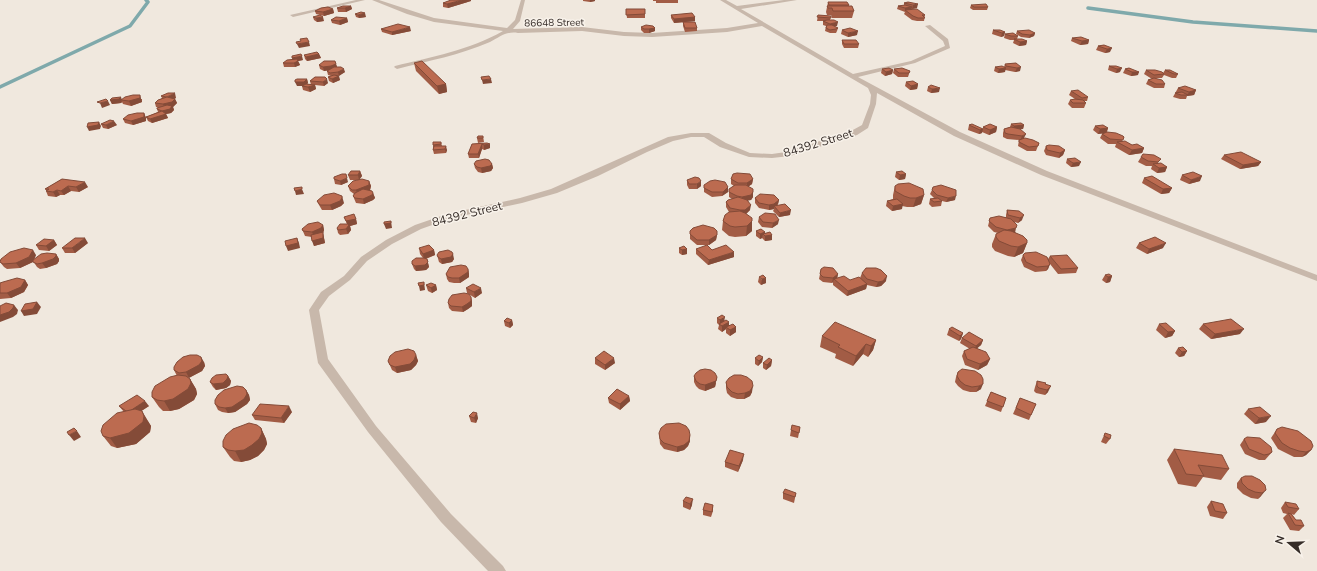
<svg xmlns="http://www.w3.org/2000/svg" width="1317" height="571" viewBox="0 0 1317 571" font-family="'Nunito Sans',sans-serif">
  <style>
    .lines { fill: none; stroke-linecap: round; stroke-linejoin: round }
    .stream { stroke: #7fa9ab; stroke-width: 3.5 }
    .minor { fill: #c8b8ab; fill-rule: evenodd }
    .wall { fill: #a25c45 }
    .shaded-wall { fill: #844b38 }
    .building { fill: #bc6b50; stroke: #844b38 }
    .labels { text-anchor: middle; stroke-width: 3; stroke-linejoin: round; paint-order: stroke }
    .far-street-label { font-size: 10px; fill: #362d29; stroke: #f8f2ea }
    .street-label { font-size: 12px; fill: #362d29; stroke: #f8f2ea }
  </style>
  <rect width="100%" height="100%" fill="#f0e8de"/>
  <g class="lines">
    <g class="stream">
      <polyline points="1088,8 1193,22 1317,31"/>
      <polyline points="0,87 130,26 148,2 146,0"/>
    </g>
    <g class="minor">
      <polygon points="356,0 365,0 293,17 290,15"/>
      <path d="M372,0H379L434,18L507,28L515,20L521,0H525L520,21L513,29L582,27L624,32L652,33L727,28L758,23L720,0H726L737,6L784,0H797L741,9L853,74L911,61L945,46L943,41L925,26L930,25L948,39L950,48L915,63L858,77L960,132L1047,171L1317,275V281L1041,175L954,136L877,93L876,104L868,128L857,135L790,156L772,158L749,157L720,147L704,137H691L673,141L647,152L598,176L557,193L522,203L452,218L421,229L392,244L367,261L350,280L329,296L319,310L328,359L376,426L451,514L503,566L506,571H488L441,522L368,432L318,363L309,310L321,292L344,276L361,257L386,240L415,225L447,214L520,198L551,189L668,137L691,133H709L726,143L750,153L772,154L786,152L851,131L862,125L870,104L871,95L868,88L762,26L727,32L652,37L624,36L582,31L518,33C506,31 500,37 490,42C460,55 428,61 397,69L394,67L395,66C431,57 470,50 503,31L434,22L407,14Z"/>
    </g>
  </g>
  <g class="wall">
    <polygon points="583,0 595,0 595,1 590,2 583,1"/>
    <polygon points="653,0 678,0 678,3 656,3 656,1 653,1"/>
    <polygon points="471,1 448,8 443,7 443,3"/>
    <polygon points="828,2 849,5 849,6 854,11 852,18 832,18 831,15 827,15 826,12"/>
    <polygon points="908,2 917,8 912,9 912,10 925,15 924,21 917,21 912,20 904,14 905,12 897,9 898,6 904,5 904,3"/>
    <polygon points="971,5 988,7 987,10 973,10 970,8"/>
    <polygon points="351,6 352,9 346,12 338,12 337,8"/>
    <polygon points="333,9 334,13 324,16 316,14 315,11"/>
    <polygon points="626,9 645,9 645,18 627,18"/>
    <polygon points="355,14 366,17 359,18 356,17"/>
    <polygon points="671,15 695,17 695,21 674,23 671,18"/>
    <polygon points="818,15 831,16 830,20 837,26 834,26 838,28 837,31 836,33 830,33 825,31 826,26 823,25 823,21 817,21"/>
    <polygon points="313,17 324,21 317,22 314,20"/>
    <polygon points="347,18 348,22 340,25 332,23 331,20"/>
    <polygon points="683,22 697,28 697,31 685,32 683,26"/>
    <polygon points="641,27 655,28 655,31 649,33 644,33 641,30"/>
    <polygon points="381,29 411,31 392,35 382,32"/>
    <polygon points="842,30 857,35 848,37 841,34"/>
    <polygon points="993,30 1005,32 1004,36 1001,37 992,34"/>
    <polygon points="1017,31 1035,33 1034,36 1029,38 1021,37 1016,34"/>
    <polygon points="1005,34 1018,36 1017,39 1027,41 1026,45 1019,46 1013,43 1014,40 1010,40 1004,38"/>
    <polygon points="1072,38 1089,40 1088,44 1080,45 1071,41"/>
    <polygon points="842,40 859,44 858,48 844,48 842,44"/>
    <polygon points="1104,45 1110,52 1105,53 1096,50 1098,46"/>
    <polygon points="319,54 321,58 307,61 305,59 304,55"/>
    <polygon points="292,56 303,60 298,61 300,65 295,67 284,67 283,63 293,59"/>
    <polygon points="414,63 446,84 447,92 439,94 416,71"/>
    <polygon points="1016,63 1020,71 1015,72 1005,70 1005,72 998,73 994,71 995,67 1004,67 1005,64"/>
    <polygon points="336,64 337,67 345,72 338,76 340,80 333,83 329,81 328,77 331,76 328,75 327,71 328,70 324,71 320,69 319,65"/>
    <polygon points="1109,66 1116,66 1120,72 1116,73 1108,70"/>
    <polygon points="1129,68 1138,75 1131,76 1123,73 1125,69"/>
    <polygon points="882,69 893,70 892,74 885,76 881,73"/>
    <polygon points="894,69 910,71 908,77 898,77 893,73"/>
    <polygon points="1146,70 1163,73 1165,70 1178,74 1176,78 1172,78 1164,75 1162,78 1155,78 1165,84 1164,88 1154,88 1146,84 1148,80 1152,79 1144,74"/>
    <polygon points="315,77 328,83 324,86 315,85 316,89 310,92 303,90 302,86 303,86 297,86 307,79 308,83 307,84 311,85 310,81"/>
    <polygon points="906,82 918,84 917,89 910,90 905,86"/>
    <polygon points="928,87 939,92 931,93 927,91"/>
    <polygon points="1178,88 1196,90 1194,95 1187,96 1186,99 1180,99 1173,97"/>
    <polygon points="1071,91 1088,97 1087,101 1084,101 1086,103 1084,108 1072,108 1068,104 1070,100 1075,99 1069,95"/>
    <polygon points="161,96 176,98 174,99 175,99 177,103 173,107 174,110 171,113 166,114 168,118 152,123 148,121 146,117 158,112 157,109 159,108 156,107 155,103 162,98"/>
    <polygon points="122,99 142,99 142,102 131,106 123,104 122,102 121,103 112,104 110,100"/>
    <polygon points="144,113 146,118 146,121 133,125 125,123 123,119"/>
    <polygon points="101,124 117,125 108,129 103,128"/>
    <polygon points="1011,124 1024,125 1023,129 1020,129 1024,138 1022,139 1039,143 1036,151 1027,151 1018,146 1019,140 1007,139 1003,137 1003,133 1004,129 1010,127"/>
    <polygon points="969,125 983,129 983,127 997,127 996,132 989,135 982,132 982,133 979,134 968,130"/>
    <polygon points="1095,126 1108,128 1107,132 1124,137 1122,141 1132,145 1144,148 1142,153 1129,155 1115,147 1116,144 1108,144 1100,138 1102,134 1104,133 1098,134 1093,130"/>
    <polygon points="483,136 484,142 478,143 477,138"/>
    <polygon points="441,142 442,146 447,150 446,153 434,154 433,150 433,145"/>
    <polygon points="487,143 490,148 484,150 482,149 479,158 469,158 468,154 472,144"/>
    <polygon points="1046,146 1065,150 1063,155 1059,158 1046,155 1044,151"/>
    <polygon points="1154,155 1159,164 1167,167 1165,172 1157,173 1151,169 1152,166 1146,166 1138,162 1141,157"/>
    <polygon points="1224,155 1261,162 1258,166 1240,169 1221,159"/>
    <polygon points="1067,159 1079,166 1071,167 1066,163"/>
    <polygon points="474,164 492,164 493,168 491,171 482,173 478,172 475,168"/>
    <polygon points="360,171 362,176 359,180 350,180 348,175"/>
    <polygon points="896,172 906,174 905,179 899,180 895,177"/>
    <polygon points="1182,175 1200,181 1189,184 1180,180"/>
    <polygon points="1144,178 1172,188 1169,193 1161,194 1142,183"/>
    <polygon points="62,179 88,187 79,192 71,191 64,195 60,195 56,197 48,196 46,191 47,191 45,189"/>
    <polygon points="334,179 348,182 341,185 335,184"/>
    <polygon points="731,179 753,179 752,184 748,187 753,192 753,197 751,200 748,200 750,210 746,214 752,231 746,236 735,237 729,236 722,230 723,221 729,212 726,207 726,202 732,199 729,197 729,189 734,186 731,184"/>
    <polygon points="687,180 701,186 697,189 689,189 687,185"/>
    <polygon points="369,181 371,186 370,190 373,193 375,198 373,200 364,204 356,203 353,196 354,194 350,191 348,186"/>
    <polygon points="704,185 728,187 728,192 722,196 712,197 704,192"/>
    <polygon points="895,186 924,195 921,204 913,207 907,207 902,206 902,209 892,211 886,206 887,201 893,199 893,195"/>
    <polygon points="932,190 955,200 946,202 942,201 941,206 932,207 929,204 930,199 934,198 930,194"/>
    <polygon points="755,198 779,200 778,204 777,206 790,215 779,217 773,211 774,209 769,210 759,208 755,203"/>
    <polygon points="317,201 344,203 341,206 332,210 322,210 319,205"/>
    <polygon points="1007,210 1019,211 1022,220 1018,223 1014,222 1015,232 1027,243 1023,253 1014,257 1008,256 995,251 992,247 992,244 996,234 998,233 994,232 988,226 990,218 1006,217 1006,215"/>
    <polygon points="344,217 356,219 357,224 350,226 351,230 348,234 340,235 338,233 337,228 347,224"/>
    <polygon points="759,217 778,224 772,228 762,227 758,222"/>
    <polygon points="323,225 324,230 323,233 325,243 314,246 312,237 305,236 302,229"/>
    <polygon points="690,231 717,235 716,240 709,245 697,245 690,239"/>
    <polygon points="756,231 765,232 765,233 772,235 772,240 765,241 762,238 760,239 756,236"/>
    <polygon points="54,240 57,245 49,251 39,250 36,245"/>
    <polygon points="88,243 75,253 65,253 62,248"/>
    <polygon points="1139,243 1163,248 1147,254 1136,248"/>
    <polygon points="419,248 434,250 435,255 426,259 427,259 429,267 426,270 416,271 414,269 412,264 423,258 420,254"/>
    <polygon points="679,248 687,249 687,254 682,255 679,253"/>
    <polygon points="696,249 712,250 734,257 708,265 696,254"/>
    <polygon points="56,254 59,259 59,261 57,264 46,268 40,269 37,267 33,261 33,262 20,268 7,269 4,267 0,262 36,255 34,259"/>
    <polygon points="437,255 454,259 452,262 442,264 439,262"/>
    <polygon points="1023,255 1048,259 1050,256 1078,268 1076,273 1058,274 1050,264 1048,269 1046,271 1035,272 1024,267 1021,260"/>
    <polygon points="468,269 469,274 469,277 460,283 454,283 449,282 447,279 446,274"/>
    <polygon points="821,269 838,274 837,278 850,280 862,280 860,278 862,273 886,281 881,286 876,287 867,285 866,289 847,296 833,285 833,282 832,283 823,282 819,279"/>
    <polygon points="1105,275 1112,276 1110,282 1106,283 1102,280"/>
    <polygon points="759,277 766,283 761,285 758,282"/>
    <polygon points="25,280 28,285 24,292 11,298 0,299 0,283"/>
    <polygon points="426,285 436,285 437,290 432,293 428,291"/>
    <polygon points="466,288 482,293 475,298 467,293"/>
    <polygon points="471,297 472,302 472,306 468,309 463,312 452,311 449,308 448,303"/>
    <polygon points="717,318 724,320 729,326 736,327 736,332 730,336 726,333 726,329 722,332 718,329 719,325 717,323"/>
    <polygon points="512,320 513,325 510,328 505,326 504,321"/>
    <polygon points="1159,324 1175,331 1172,336 1165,338 1156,330"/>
    <polygon points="1203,324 1240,334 1211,339 1199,329"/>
    <polygon points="949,329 963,333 961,339 959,341 947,335"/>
    <polygon points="822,336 876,340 873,350 868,357 863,354 853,366 835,358 836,354 820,347"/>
    <polygon points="962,338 983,340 981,345 977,348 990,359 987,365 978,370 965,365 962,356 964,351 970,349 960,343"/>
    <polygon points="1178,348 1187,351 1184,356 1179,357 1175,353"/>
    <polygon points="416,355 418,361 416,365 411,370 397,373 392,370 388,361"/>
    <polygon points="763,357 762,362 758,366 755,364 755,358"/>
    <polygon points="595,358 615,363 605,370 595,364"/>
    <polygon points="772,360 771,366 766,370 763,368 763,363"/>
    <polygon points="204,362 205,366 202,371 188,378 190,379 196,389 197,394 194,400 179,409 170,411 163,411 159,407 152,397 177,376 174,370"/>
    <polygon points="975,371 981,389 976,392 970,392 963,390 958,386 955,382 956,377 958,372"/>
    <polygon points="228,376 231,381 230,385 226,388 216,390 213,387 210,382"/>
    <polygon points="694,376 716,383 715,387 705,391 699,389 696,386 694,382"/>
    <polygon points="1037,381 1045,384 1048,392 1045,395 1036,393 1034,391 1035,387"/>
    <polygon points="726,382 752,392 750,396 744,399 737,399 731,397 727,393 726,388"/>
    <polygon points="246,390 249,395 250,400 247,404 235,412 228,413 222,412 218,410 215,404"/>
    <polygon points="991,392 1006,398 1001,412 985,406"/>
    <polygon points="629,396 630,401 620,410 609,403 608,398"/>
    <polygon points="1020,398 1036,404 1029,420 1013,414"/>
    <polygon points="119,406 149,406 141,411 151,426 150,432 136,444 117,448 111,446 103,436 124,412"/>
    <polygon points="1248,409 1266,422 1255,424 1244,414"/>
    <polygon points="292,412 284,423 255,420 252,415"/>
    <polygon points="469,416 478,418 476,423 471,422"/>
    <polygon points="800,427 798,438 790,436 791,430"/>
    <polygon points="261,428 266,439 267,444 264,450 258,456 250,460 241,462 234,461 230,457 223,447"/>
    <polygon points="1277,429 1311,450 1306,455 1302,457 1294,457 1278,449 1271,438"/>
    <polygon points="659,433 690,435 690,441 688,446 684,450 677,452 664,449 660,444"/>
    <polygon points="1105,433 1110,439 1106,444 1101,442"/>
    <polygon points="1244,439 1272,452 1265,460 1259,460 1245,454 1240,445"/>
    <polygon points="1174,449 1229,469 1221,480 1203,477 1196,487 1178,484 1167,460"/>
    <polygon points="743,460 738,472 725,467 725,462"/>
    <polygon points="1241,478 1265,485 1261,496 1258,499 1251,498 1243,494 1237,488 1237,483"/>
    <polygon points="783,493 796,493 794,503 783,499"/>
    <polygon points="683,501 692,505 690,510 683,507"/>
    <polygon points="1211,501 1227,513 1223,519 1210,516 1207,507"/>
    <polygon points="1285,502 1299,509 1294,515 1292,514 1296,520 1304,526 1299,531 1290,530 1283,518 1287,514 1283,513 1281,508"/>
    <polygon points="713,505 713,511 711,517 703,515 703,510"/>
  </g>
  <g class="shaded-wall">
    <polygon points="462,0 471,0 471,1 448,8 447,4"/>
    <polygon points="590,0 595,0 595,1 590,2"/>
    <polygon points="918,4 917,8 912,9 913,5"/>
    <polygon points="351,6 352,9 346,12 345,8"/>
    <polygon points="912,7 911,10 905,10 905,8"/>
    <polygon points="333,9 334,13 324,16 323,12"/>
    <polygon points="365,13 366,17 359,18 358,15"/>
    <polygon points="323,17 324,21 317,22 316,18"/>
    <polygon points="695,17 695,21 674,23 674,19"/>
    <polygon points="347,18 348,22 340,25 339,21"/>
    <polygon points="838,22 837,26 830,27 830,24"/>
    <polygon points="410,27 411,31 392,35 392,32"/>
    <polygon points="655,28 655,31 649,33 649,29"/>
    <polygon points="858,31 857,35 848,37 848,33"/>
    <polygon points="1005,32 1004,36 1001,37 1002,33"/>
    <polygon points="1035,33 1034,36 1029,38 1030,35"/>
    <polygon points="1089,40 1088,44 1080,45 1082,41"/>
    <polygon points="1027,41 1026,45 1019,46 1020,42"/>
    <polygon points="309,42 310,46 299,48 297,44"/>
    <polygon points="1112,48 1110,52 1105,53 1107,49"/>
    <polygon points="319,54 321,58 307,61 306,57"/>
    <polygon points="302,56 303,60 293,62 292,58"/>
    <polygon points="298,61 300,65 295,67 294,63"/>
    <polygon points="336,64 337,67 332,70 324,71 323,67"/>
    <polygon points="1021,67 1020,71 1015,72 1017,68"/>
    <polygon points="1006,68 1005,72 998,73 999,69"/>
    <polygon points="1122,68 1120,72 1116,73 1117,69"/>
    <polygon points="344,69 345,72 339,76 338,72"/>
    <polygon points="893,70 892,74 885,76 886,72"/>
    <polygon points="1132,72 1139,72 1138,75 1131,76"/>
    <polygon points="339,76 340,80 333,83 332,79"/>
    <polygon points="307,79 308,83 305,86 297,86 295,82"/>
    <polygon points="327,79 328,83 324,86 323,82"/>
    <polygon points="491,79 492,83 483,84 482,80"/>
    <polygon points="446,84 447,92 439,94 437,86"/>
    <polygon points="918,84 917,89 910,90 911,86"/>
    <polygon points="315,85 316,89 310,92 308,87"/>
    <polygon points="940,88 939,92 931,93 932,89"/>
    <polygon points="1196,90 1194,95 1187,96 1189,92"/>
    <polygon points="175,93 176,98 169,101 167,97"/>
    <polygon points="140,95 142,102 131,106 129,101"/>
    <polygon points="121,97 122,100 121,100 122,102 121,103 112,104 110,100"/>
    <polygon points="175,99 177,103 173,107 174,110 171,113 166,114 168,118 152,123 150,119 164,114 162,111 165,109 163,104"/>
    <polygon points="108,101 110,105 102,108 100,103"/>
    <polygon points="144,113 146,118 146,121 133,125 131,121"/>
    <polygon points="114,121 117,125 108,129 106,125"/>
    <polygon points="99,122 101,126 100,129 89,131 87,127"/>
    <polygon points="1024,125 1023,129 1013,130 1014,126"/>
    <polygon points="997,127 996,132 989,135 990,130"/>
    <polygon points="1108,128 1106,133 1098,134 1100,129"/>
    <polygon points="983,129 982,133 979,134 980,130"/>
    <polygon points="1026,134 1024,138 1020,141 1022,136"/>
    <polygon points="482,144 482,149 479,158 478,154"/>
    <polygon points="490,144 490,148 484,150 484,145"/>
    <polygon points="446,146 447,150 446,153 445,149"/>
    <polygon points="1144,148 1142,153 1129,155 1132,150"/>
    <polygon points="1065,150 1063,155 1059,158 1060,153"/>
    <polygon points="1081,162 1079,166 1071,167 1073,163"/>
    <polygon points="1261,162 1258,166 1240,169 1243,165"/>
    <polygon points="492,164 493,168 491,171 482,173 481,168"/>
    <polygon points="1167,167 1165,172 1157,173 1159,168"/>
    <polygon points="360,171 362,176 359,180 358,175"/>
    <polygon points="906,174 905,179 899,180 900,175"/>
    <polygon points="1202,176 1200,181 1189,184 1191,180"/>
    <polygon points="347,178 348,182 341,185 340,181"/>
    <polygon points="753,179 752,184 747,187 747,183"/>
    <polygon points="369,181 371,186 370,190 358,195 356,190"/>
    <polygon points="701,181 701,186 697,189 697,184"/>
    <polygon points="85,182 88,187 79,192 76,187"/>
    <polygon points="68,186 71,191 64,195 61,191"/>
    <polygon points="728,187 728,192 722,196 723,192"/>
    <polygon points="1172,188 1169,193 1161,194 1163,189"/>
    <polygon points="302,189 304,194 296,195 295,191"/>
    <polygon points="57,190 60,195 56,197 53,192"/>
    <polygon points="753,192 753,197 751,200 742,202 742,197"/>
    <polygon points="373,193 375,198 373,200 364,204 363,199"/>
    <polygon points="924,195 921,204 913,207 916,198"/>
    <polygon points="342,196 344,203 341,206 332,210 330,205"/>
    <polygon points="956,196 955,200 946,202 948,198"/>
    <polygon points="779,200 778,204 775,207 774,206 774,209 769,210 769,205"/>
    <polygon points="903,204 902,209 892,211 893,206"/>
    <polygon points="751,205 750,210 745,215 739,215 740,210"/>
    <polygon points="791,210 790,215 779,217 780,213"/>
    <polygon points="1024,215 1022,220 1018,223 1020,218"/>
    <polygon points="356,219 357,224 350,226 351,230 348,234 346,229 348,226 346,221"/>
    <polygon points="779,220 778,224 772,228 773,223"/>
    <polygon points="391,221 392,228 386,229 384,224"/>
    <polygon points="752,221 752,231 746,236 747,226"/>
    <polygon points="323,225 324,230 323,233 325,243 314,246 312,241 314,237 312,232"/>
    <polygon points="1016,228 1015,233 1007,230"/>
    <polygon points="765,232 765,236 763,234 762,238 760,239 760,234"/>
    <polygon points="717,235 716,240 709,245 709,240"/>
    <polygon points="772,235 772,240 765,241 765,236"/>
    <polygon points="85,238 88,243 75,253 72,248"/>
    <polygon points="297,238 299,243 300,248 288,251 286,246"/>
    <polygon points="54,240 57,245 49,251 46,246"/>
    <polygon points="1027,243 1023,253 1014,257 1018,247"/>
    <polygon points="1166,243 1163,248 1147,254 1149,249"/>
    <polygon points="687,249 687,254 682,255 682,250"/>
    <polygon points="33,250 36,255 33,262 20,268 16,263"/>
    <polygon points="434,250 435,255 424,259 423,254"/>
    <polygon points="734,252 734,257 708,265 709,260"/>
    <polygon points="56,254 59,259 59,261 57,264 46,268 42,263"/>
    <polygon points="453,254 454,259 452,262 442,264 441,259"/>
    <polygon points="427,259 429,267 426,270 416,271 415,266"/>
    <polygon points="1050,264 1048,269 1046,271 1048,266"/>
    <polygon points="468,269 469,274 469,277 460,283 459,278"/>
    <polygon points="838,274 837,279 834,279 833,282 832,283 833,278"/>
    <polygon points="887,276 886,281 881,286 876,287 878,282"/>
    <polygon points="1112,276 1110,282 1106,283 1108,277"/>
    <polygon points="766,278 766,283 761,285 762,279"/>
    <polygon points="25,280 28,285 24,292 11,298 7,293"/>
    <polygon points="424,282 425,290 420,291 419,286"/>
    <polygon points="867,284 866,289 847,296 848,291"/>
    <polygon points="436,285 437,290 432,293 431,288"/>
    <polygon points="481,288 482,293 475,298 474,292"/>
    <polygon points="471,297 472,302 472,306 468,309 463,312 462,307"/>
    <polygon points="37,302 41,307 37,314 24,316 21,311"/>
    <polygon points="14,305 18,310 17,314 13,317 0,322 0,315"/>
    <polygon points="725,317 724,322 720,324 720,320"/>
    <polygon points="512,320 513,325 510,328 509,323"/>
    <polygon points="729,322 729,328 726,327 726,329 722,332 722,326"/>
    <polygon points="736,327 736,332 730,336 730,330"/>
    <polygon points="1244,329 1240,334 1211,339 1215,334"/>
    <polygon points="1175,331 1172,336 1165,338 1168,332"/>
    <polygon points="963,333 961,339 959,341 960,336"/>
    <polygon points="876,340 873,350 868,357 871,346"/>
    <polygon points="983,340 981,345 974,351 976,346"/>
    <polygon points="866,344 863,354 853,366 856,356"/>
    <polygon points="1187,351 1184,356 1179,357 1182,352"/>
    <polygon points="416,355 418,361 416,365 411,370 397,373 395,367"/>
    <polygon points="201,357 204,362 205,366 202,371 189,378 186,372"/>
    <polygon points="763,357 762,362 758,366 759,361"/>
    <polygon points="614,358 615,363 605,370 605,365"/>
    <polygon points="990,359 987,365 978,370 980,364"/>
    <polygon points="772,360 771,366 766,370 767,365"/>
    <polygon points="228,376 231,381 230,385 226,388 216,390 213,384"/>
    <polygon points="717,377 715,387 705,391 705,385"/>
    <polygon points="190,379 196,389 197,394 194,400 179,409 170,411 164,401"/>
    <polygon points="983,384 981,389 976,392 979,386"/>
    <polygon points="753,386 752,392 750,396 744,399 745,393"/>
    <polygon points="1051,386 1048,392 1045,395 1047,390"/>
    <polygon points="246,390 249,395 250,400 247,404 235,412 228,413 225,408"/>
    <polygon points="629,396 630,401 620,410 620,404"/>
    <polygon points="145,401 149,406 131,418 127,412"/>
    <polygon points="289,406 292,412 284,423 281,418"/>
    <polygon points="142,411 151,426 150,432 136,444 117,448 110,438"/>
    <polygon points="477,413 478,418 476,423 474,418"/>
    <polygon points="1271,416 1266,422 1255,424 1259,418"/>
    <polygon points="261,428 266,439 267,444 264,450 258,456 250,460 241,462 235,451"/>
    <polygon points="77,431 81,437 74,441 69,435"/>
    <polygon points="690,435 690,441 688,446 684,450 677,452 677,447"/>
    <polygon points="1311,450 1306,455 1302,457 1306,452"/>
    <polygon points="744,454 743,460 738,472 739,466"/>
    <polygon points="1266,490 1261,496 1258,499 1262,493"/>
    <polygon points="693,499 692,505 690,510 690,504"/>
  </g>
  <g class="building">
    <polygon points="451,0 462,0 447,4 443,3"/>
    <polygon points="828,2 847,2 849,5 829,5"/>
    <polygon points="908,2 918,4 913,5 904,3"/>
    <polygon points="986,4 988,7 974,7 971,5"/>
    <polygon points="905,5 912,7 905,8 898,6"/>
    <polygon points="343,6 351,6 345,8 337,8"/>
    <polygon points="827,6 852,6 854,11 833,11 832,8 828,8"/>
    <polygon points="328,7 333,9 323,12 315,11 321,8"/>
    <polygon points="626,9 645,9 645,14 626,15"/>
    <polygon points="917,9 925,15 922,15 925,18 918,18 913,16 905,10"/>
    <polygon points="361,12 365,13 358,15 355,14"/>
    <polygon points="692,13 695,17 674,19 671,15"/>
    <polygon points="320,15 323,17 316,18 313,17"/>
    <polygon points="818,15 831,16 831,18 817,17"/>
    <polygon points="336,17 347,18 339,21 331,20"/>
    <polygon points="827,20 834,20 838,22 830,24 823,21"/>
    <polygon points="683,22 695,22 697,28 685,28"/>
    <polygon points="398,24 410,27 392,32 381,29"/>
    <polygon points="646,25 653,26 655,28 649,29 644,29 641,27"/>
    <polygon points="827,25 832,25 838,28 836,29 830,30 826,28"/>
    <polygon points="850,28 858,31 848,33 842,30"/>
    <polygon points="993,30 1000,30 1005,32 1002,33"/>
    <polygon points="1029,30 1035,33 1030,35 1022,34 1017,31"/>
    <polygon points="1013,33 1018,36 1011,36 1005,34"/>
    <polygon points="1081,37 1089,40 1082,41 1072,38"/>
    <polygon points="307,38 309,42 297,44 296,42 301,41 300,39"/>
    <polygon points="1014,39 1022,39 1027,41 1020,42"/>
    <polygon points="842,40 856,40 859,44 844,44"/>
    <polygon points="1104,45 1112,48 1107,49 1098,46"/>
    <polygon points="317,52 319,54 306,57 304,55"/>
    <polygon points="301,54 302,56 292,58 292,56"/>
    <polygon points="297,59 298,61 294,63 283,63 287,60"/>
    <polygon points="324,61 335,61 336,64 331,66 323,67 319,65"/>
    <polygon points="422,61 446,84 437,86 414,63"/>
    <polygon points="1016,63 1021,67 1017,68 1006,66 1005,64"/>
    <polygon points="1002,66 1006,68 999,69 995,67"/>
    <polygon points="1109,66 1116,66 1122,68 1117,69"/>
    <polygon points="334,67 341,67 344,69 338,72 330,73 327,71"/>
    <polygon points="889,68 893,70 886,72 882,69"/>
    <polygon points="902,68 910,71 909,73 899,73 894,69"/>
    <polygon points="1129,68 1139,72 1132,72 1125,69"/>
    <polygon points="1146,70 1155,70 1162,72 1164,74 1154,75"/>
    <polygon points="1165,70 1170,70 1178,74 1174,74"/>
    <polygon points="334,75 339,76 332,79 328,77"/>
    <polygon points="489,76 491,79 482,80 481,77"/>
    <polygon points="315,77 325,77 327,79 323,82 310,81"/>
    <polygon points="1154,78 1162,80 1165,84 1156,84 1148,80"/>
    <polygon points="297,79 307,79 304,82 295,82 295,80"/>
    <polygon points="913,81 918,84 911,86 906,82"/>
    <polygon points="306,84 315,85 308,87 302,86"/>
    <polygon points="931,85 940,88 932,89 928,87"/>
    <polygon points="1185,86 1196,90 1189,92 1178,88"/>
    <polygon points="1078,90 1088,97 1082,98 1071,91"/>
    <polygon points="1182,92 1188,95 1181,95 1175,93"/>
    <polygon points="168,93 175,93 167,97 161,96"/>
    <polygon points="133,95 140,95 140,98 129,101 121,100 125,97"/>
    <polygon points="121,97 119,99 110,100 112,98"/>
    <polygon points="167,97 175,99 172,102 163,104 155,103 158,100"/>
    <polygon points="106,99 108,101 100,103 97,102"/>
    <polygon points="1075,99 1083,100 1086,103 1073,103 1070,100"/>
    <polygon points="167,105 172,106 170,109 162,111 157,109 157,108"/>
    <polygon points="162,111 166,114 150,119 146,117"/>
    <polygon points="137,113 144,113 144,117 131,121 123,119 128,115"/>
    <polygon points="110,120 114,121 106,125 101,124"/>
    <polygon points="99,122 98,125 87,127 88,123"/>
    <polygon points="1021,123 1024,125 1014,126 1011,124"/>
    <polygon points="972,124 983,129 980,130 969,125"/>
    <polygon points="990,124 997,127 990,130 983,127"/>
    <polygon points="1103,125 1108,128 1100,129 1095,126"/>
    <polygon points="1011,127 1020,129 1026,134 1022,136 1008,134 1005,133 1004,129"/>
    <polygon points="1107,132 1116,133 1123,136 1124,137 1123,140 1110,139 1102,134"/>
    <polygon points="478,136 483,136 483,138 477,138"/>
    <polygon points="1025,138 1033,140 1039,143 1038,146 1029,147 1019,142 1019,140"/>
    <polygon points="1125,141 1132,145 1137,144 1144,148 1132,150 1117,142"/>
    <polygon points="433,142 441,142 441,144 433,145"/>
    <polygon points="487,143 490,144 484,145 482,144 478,154 468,154 472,144"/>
    <polygon points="1049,145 1059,146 1065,150 1060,153 1047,150 1046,146"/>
    <polygon points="434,146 446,146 445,149 433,150"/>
    <polygon points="1241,152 1261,162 1243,165 1224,155"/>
    <polygon points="1143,154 1154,155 1161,159 1158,162 1148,161 1141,157"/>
    <polygon points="1075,158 1081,162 1073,163 1067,159"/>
    <polygon points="485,159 489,160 492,164 490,166 481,168 477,167 474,164 476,161"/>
    <polygon points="1161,163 1167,167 1159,168 1153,164"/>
    <polygon points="351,171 360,171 358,175 348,175"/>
    <polygon points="902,171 906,174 900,175 896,172"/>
    <polygon points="1193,172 1202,176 1191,180 1182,175"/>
    <polygon points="737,173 750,174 753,179 747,183 738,183 731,179 733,174"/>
    <polygon points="342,174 346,174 347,178 340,181 334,179 334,177"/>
    <polygon points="1152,176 1172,188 1163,189 1144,178"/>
    <polygon points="695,177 699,178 701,181 697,184 689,184 687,180"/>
    <polygon points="62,179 85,182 76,187 68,186 61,191 57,190 53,192 46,191 49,189 45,189"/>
    <polygon points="362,179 369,181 369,185 356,190 352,190 348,186 353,181"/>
    <polygon points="715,180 725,182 728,187 723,192 712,192 704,188 704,185 710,181"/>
    <polygon points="909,183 923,189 924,195 916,198 910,198 904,196 895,191 895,186 898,184"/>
    <polygon points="735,185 746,185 753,189 753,192 751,195 742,197 737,196 729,192 729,189"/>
    <polygon points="941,185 956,190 956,196 948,198 937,195 932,190 933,187"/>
    <polygon points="302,187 302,189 295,191 294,188"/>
    <polygon points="363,189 372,191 373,193 372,195 363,199 355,198 353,196 355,193"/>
    <polygon points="334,193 342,196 342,198 340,201 330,205 320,205 317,201 324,195"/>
    <polygon points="760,194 774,195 779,200 774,204 769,205 759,203 755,198"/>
    <polygon points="738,197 747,200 751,205 745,210 740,210 730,208 726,202 728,200"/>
    <polygon points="938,198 942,201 934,202 930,199"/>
    <polygon points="897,199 903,204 893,206 887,201"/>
    <polygon points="785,204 791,210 780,213 774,206"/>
    <polygon points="1007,210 1019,211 1024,215 1020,218 1008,215"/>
    <polygon points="740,211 745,213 752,218 752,221 747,226 735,227 730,226 723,221 725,215 729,212"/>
    <polygon points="765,213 775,214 779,220 773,223 763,222 759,217"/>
    <polygon points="354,214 356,219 346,221 344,217"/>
    <polygon points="999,216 1011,219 1017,225 1016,228 1007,230 996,227 989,221 990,218"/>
    <polygon points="391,221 391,223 384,224 384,222"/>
    <polygon points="318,222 323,225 321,228 312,232 303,231 302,229 308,224"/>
    <polygon points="340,224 348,224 349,225 346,229 338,230 337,228"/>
    <polygon points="703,225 714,228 717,231 717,235 709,240 697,240 690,234 690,231 693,228"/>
    <polygon points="761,229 765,232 760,234 756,231"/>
    <polygon points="1004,230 1011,231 1023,236 1027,240 1027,243 1018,247 1011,246 999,241 996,237 996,234"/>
    <polygon points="323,232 323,238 312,241 311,235"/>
    <polygon points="770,232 772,235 765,236 763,234"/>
    <polygon points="1155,237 1166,243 1149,249 1139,243"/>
    <polygon points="75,238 85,238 72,248 62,248"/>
    <polygon points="297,238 298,243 286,246 285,241"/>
    <polygon points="44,239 54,240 46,246 36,245"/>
    <polygon points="429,245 434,250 423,254 419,248"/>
    <polygon points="707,245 712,250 726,245 734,252 709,260 696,249"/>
    <polygon points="684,246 687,249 682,250 679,248"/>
    <polygon points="24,248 33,250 29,257 16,263 3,264 0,262 1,259 10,252"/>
    <polygon points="448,250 452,252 453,254 451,257 441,259 438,257 437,255 439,252"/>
    <polygon points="1036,252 1047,257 1050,264 1048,266 1037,267 1026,262 1023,255 1025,253"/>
    <polygon points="47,253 56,254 56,256 53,259 42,263 37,264 33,262 33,260 41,254"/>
    <polygon points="1067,255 1078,268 1061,269 1050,256"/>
    <polygon points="416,258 424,258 427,259 428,262 425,265 415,266 412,264 412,261"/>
    <polygon points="461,265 466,266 468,269 468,272 459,278 452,278 448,277 446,274 450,267"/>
    <polygon points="824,267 833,268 838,274 833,278 823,277 820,274 821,269"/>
    <polygon points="866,268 876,268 881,270 887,276 883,281 878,282 867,279 862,273"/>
    <polygon points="1109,274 1112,276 1108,277 1105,275"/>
    <polygon points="763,275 766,278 762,279 759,277"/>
    <polygon points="844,276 850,280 859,277 867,284 848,291 834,279"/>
    <polygon points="17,278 25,280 21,287 7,293 0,293 0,283 3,282"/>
    <polygon points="424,282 424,285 419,286 418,283"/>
    <polygon points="431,283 436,285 431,288 426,285"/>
    <polygon points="473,284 481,288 474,292 466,288"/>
    <polygon points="464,293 469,294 471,297 471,301 467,304 462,307 451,306 448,303 449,299 452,295"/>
    <polygon points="37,302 33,309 21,311 25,304"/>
    <polygon points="6,303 14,305 13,308 9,312 0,315 0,306"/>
    <polygon points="722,315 725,317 720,320 717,318"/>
    <polygon points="507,318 512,320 509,323 504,321"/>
    <polygon points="1231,319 1244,329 1215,334 1203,324"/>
    <polygon points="726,320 729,322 722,326 719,324"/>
    <polygon points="835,322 876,340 871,346 866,344 856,356 838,347 840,345 822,336"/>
    <polygon points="1166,323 1175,331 1168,332 1159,324"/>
    <polygon points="733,324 736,327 730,330 726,327"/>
    <polygon points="952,327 963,333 960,336 949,329"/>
    <polygon points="969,332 983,340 976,346 962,338"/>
    <polygon points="973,347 986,352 990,359 980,364 967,359 964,351"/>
    <polygon points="1183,347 1187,351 1182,352 1178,348"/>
    <polygon points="408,349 414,351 416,355 414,360 410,364 395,367 390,365 388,361 390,356 395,352"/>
    <polygon points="604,351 614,358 605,365 595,358"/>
    <polygon points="190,355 197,355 201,357 202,361 199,365 186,372 179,373 174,370 174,367 177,362 183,357"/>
    <polygon points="759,355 763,357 759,361 755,358"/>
    <polygon points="769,358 772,360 767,365 763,363"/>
    <polygon points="705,369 711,370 715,373 717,377 716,381 705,385 700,384 696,381 694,376 696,373 700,370"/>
    <polygon points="962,369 975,371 981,375 983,379 983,384 979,386 972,387 965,385 960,381 957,376 958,372"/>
    <polygon points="226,374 228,376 227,379 223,383 213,384 210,382 212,378 216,375"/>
    <polygon points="178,375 186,376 190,379 191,383 188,389 173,399 164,401 157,400 152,397 152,392 155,386 170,377"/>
    <polygon points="734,375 741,375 747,377 752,381 753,386 750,391 745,393 738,394 732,392 727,387 726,382 729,378"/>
    <polygon points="1037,381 1046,383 1045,384 1051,386 1047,390 1039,388 1037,386"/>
    <polygon points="237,386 243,387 246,390 247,394 244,399 232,407 225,408 219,407 215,404 215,400 218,395 224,390"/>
    <polygon points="617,389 629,396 620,404 608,398"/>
    <polygon points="991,392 1006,398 1003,407 987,401"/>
    <polygon points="137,395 145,401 130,411 126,411 119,406"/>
    <polygon points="1020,398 1036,404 1031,415 1016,408"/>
    <polygon points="260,404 289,406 281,418 252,415"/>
    <polygon points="1260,407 1271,416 1259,418 1248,409"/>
    <polygon points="135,409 142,411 144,416 143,422 129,433 110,438 103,436 101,431 103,425 117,413"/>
    <polygon points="473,412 477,413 474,418 469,416"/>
    <polygon points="249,423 257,425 261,428 262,433 259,439 252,445 244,450 235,451 228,450 223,447 223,441 226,435 233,429"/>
    <polygon points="679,423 686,426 689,430 690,435 689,441 684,445 677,447 664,443 660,439 659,433 661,428 666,424"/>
    <polygon points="792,425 800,427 799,433 791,430"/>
    <polygon points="1282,427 1298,431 1311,441 1313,446 1311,450 1306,452 1299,451 1290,448 1282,443 1275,433 1277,429"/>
    <polygon points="74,428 77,431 69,435 67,432"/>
    <polygon points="1105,433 1111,435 1110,439 1104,436"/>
    <polygon points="1247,437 1260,438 1271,447 1272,452 1269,454 1264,455 1249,449 1244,439"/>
    <polygon points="1174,449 1222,455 1229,469 1198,465 1204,476 1186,474"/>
    <polygon points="730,450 744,454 739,466 725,462"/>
    <polygon points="1245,476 1252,476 1260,480 1265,485 1266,490 1262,493 1255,492 1248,489 1242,483 1241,478"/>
    <polygon points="785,489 796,493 795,497 783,493"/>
    <polygon points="686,497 693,499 690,504 683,501"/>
    <polygon points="1211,501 1223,504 1227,513 1215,511"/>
    <polygon points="1285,502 1296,504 1299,509 1288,507"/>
    <polygon points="705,503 713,505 712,512 703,510"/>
    <polygon points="1288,513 1291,514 1296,520 1301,520 1304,526 1295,525"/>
  </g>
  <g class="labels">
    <g class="far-street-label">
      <text transform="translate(554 22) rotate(-1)" y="4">86648 Street</text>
    </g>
    <g class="street-label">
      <text transform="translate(818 143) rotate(-17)" y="4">84392 Street</text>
      <text transform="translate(467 214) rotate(-14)" y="4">84392 Street</text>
    </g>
  </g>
  <g transform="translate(1289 543) rotate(289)" stroke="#f8f2ea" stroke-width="3" paint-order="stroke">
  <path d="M0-3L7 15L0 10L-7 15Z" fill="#362d29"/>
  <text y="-6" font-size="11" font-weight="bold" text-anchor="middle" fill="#362d29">N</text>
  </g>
</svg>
